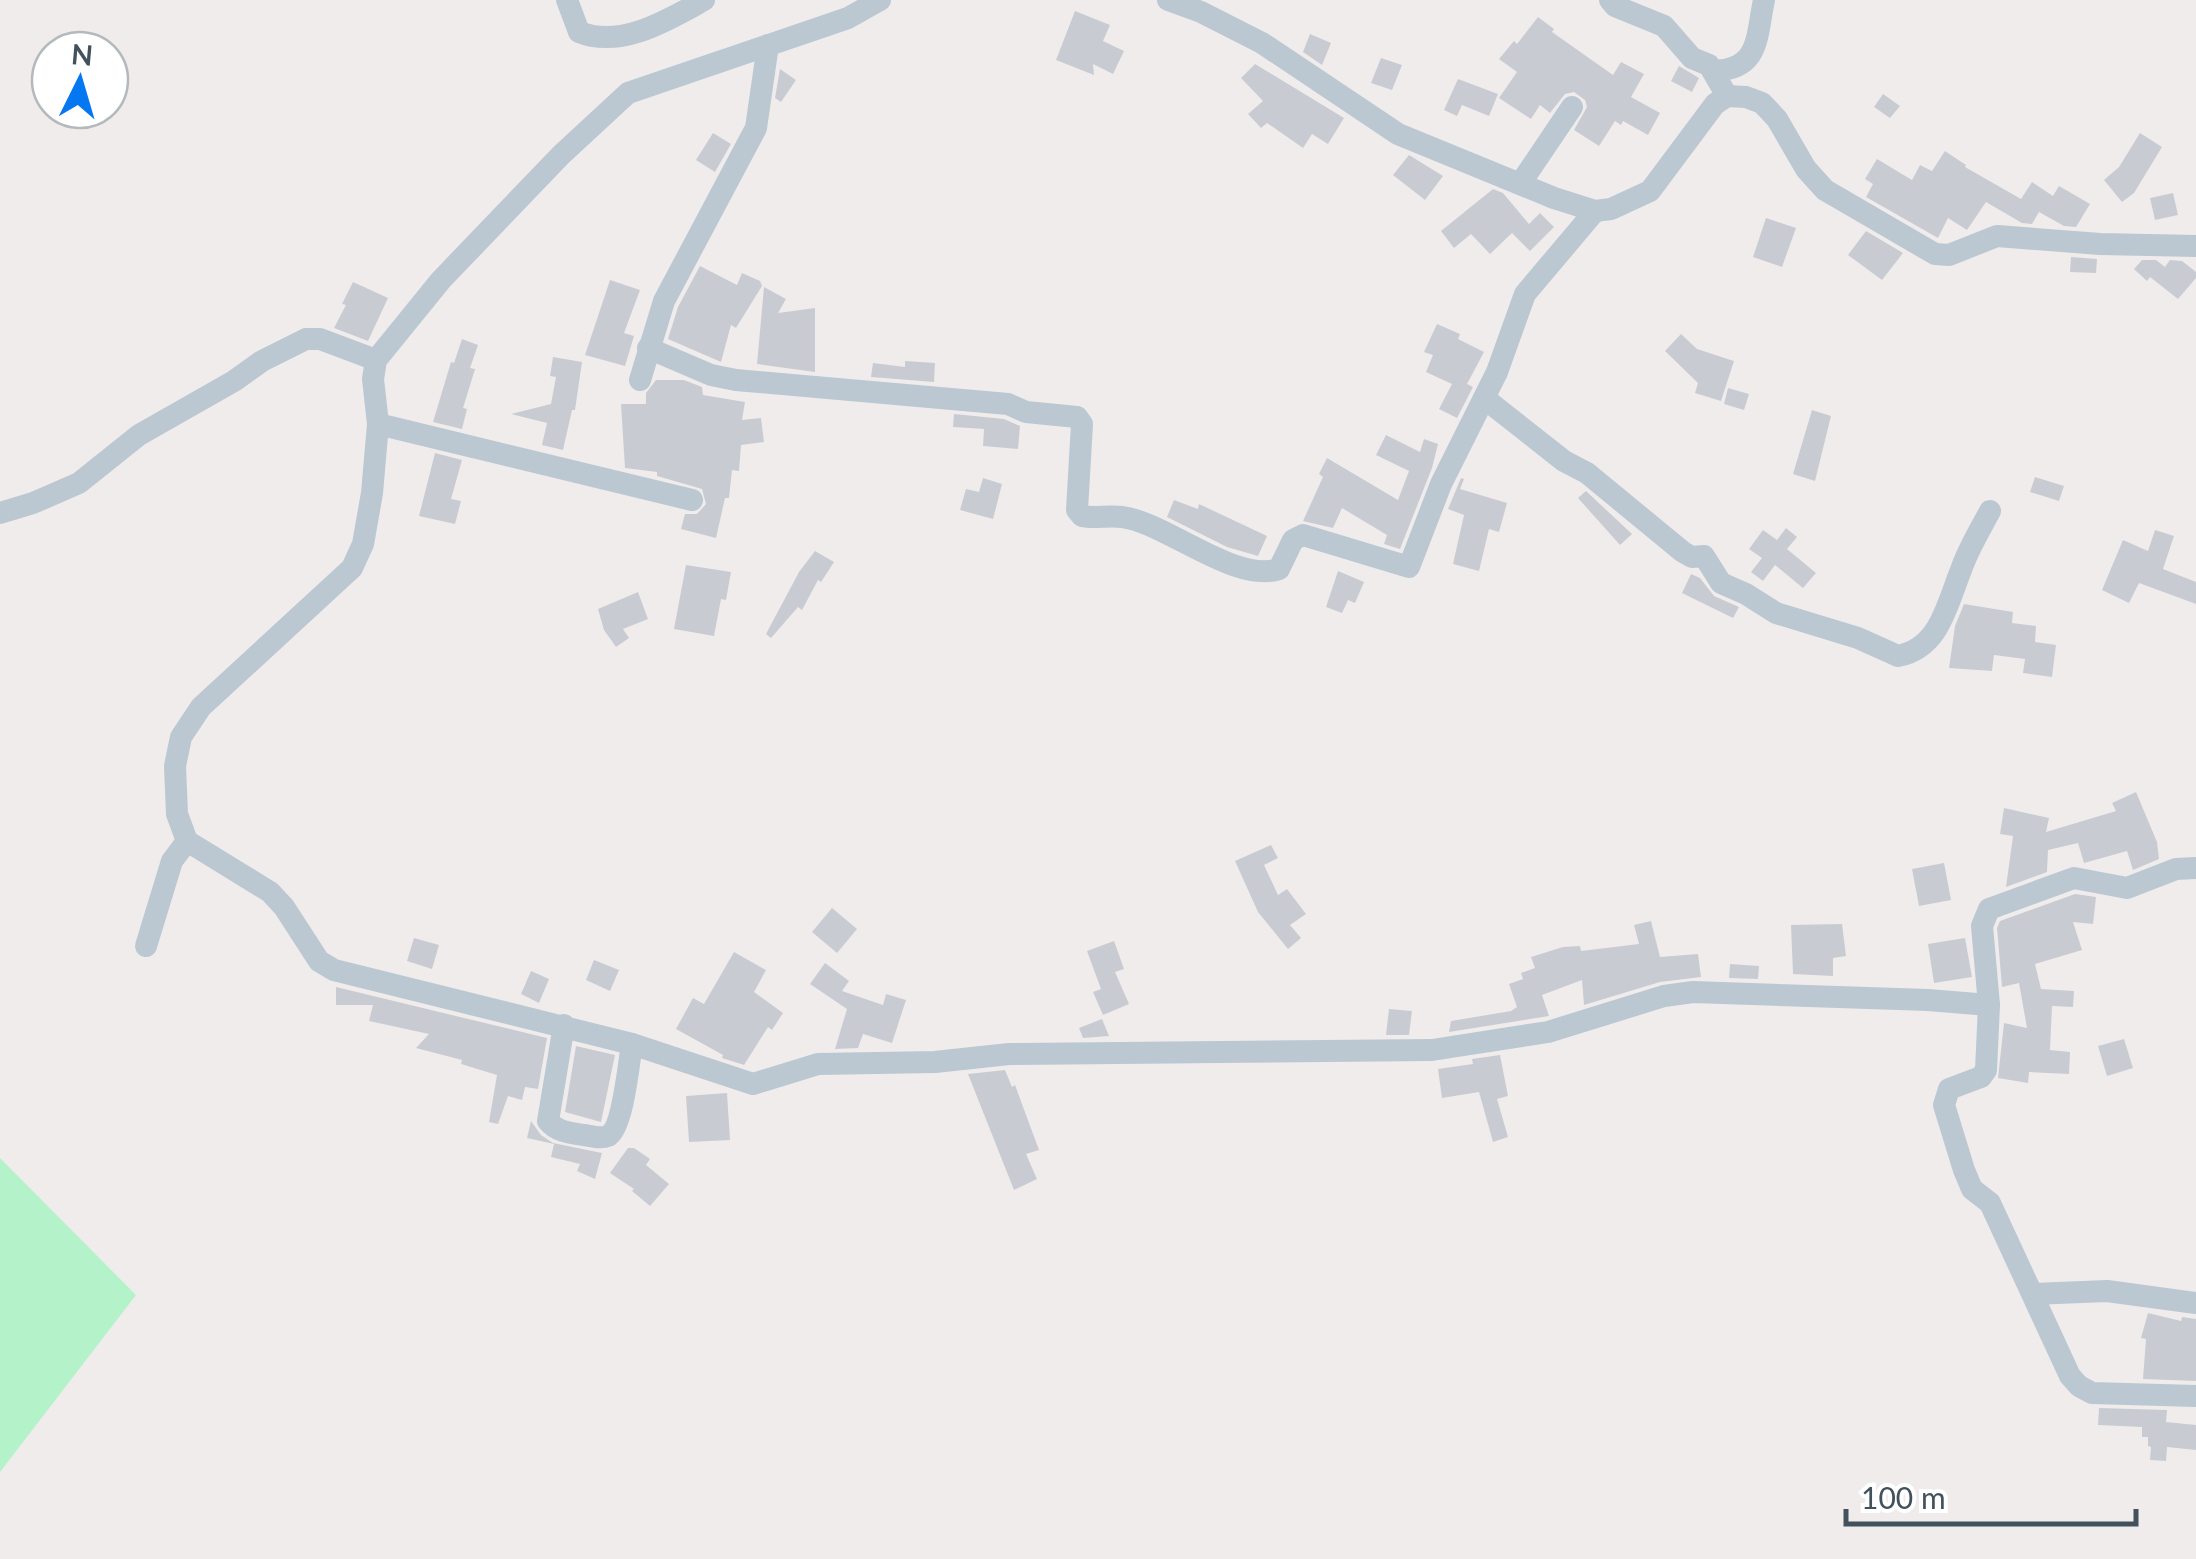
<svg xmlns="http://www.w3.org/2000/svg" width="2196" height="1559" viewBox="0 0 2196 1559" font-family="Lato,sans-serif">
  <style>
    .green { fill: #b4f3ca }
    .building { fill: #c8ccd2 }
    .lines { fill: none; stroke-linecap: round; stroke-linejoin: round }
    .minor { stroke: #bbc8d1; stroke-width: 22 }
  </style>
  <rect width="100%" height="100%" fill="#f0ecec"/>
  <polygon class="green" points="0,1158 136,1295 0,1472"/>
  <g class="building">
    <polygon points="1075,11 1110,25 1103,41 1124,51 1113,74 1093,64 1094,75 1056,60"/>
    <polygon points="1538,17 1554,29 1552,32 1613,75 1621,62 1644,74 1631,97 1660,113 1648,135 1623,121 1621,125 1615,121 1599,146 1574,130 1587,107 1585,100 1574,92 1565,94 1550,113 1540,105 1531,119 1499,98 1517,72 1499,59 1514,41 1517,44"/>
    <polygon points="1310,34 1331,43 1322,65 1303,52"/>
    <polygon points="1381,58 1402,65 1392,90 1371,83"/>
    <polygon points="1255,64 1344,118 1328,144 1312,134 1303,148 1267,123 1261,128 1248,114 1263,101 1241,78"/>
    <polygon points="1679,66 1699,78 1692,92 1671,81"/>
    <polygon points="780,69 796,80 781,102 775,98"/>
    <polygon points="1458,79 1498,94 1489,116 1462,105 1457,116 1444,110"/>
    <polygon points="1883,94 1900,106 1890,118 1874,107"/>
    <polygon points="713,133 731,144 715,172 696,160"/>
    <polygon points="2140,133 2162,147 2134,193 2122,202 2104,180 2119,167"/>
    <polygon points="1945,151 1966,165 1965,167 2021,199 2032,182 2053,196 2059,186 2090,204 2076,227 2064,226 2039,212 2032,224 2022,223 1986,202 1967,230 1948,218 1938,238 1866,197 1873,184 1865,179 1877,159 1912,180 1920,165 1932,171"/>
    <polygon points="1409,155 1443,176 1425,200 1393,175"/>
    <polygon points="1493,189 1503,193 1529,224 1540,213 1554,227 1530,251 1512,233 1490,254 1471,234 1454,248 1441,231"/>
    <polygon points="2173,193 2178,215 2155,220 2150,198"/>
    <polygon points="1766,218 1796,228 1782,267 1753,257"/>
    <polygon points="1866,231 1903,253 1882,280 1848,255"/>
    <polygon points="2071,257 2097,259 2096,273 2070,272"/>
    <polygon points="2142,260 2156,260 2165,267 2170,260 2182,261 2196,272 2196,278 2178,299 2150,277 2147,281 2134,269"/>
    <polygon points="700,266 737,285 742,273 760,281 762,286 736,328 731,325 721,362 668,339 678,307"/>
    <polygon points="610,280 640,290 624,333 634,336 625,366 585,355"/>
    <polygon points="353,282 388,298 368,341 334,328 346,305 342,304"/>
    <polygon points="764,287 786,299 778,313 815,308 815,372 757,364"/>
    <polygon points="1437,324 1460,334 1458,339 1484,352 1467,384 1473,387 1457,418 1439,409 1452,384 1426,372 1433,355 1424,352"/>
    <polygon points="1681,334 1697,349 1734,361 1721,401 1695,393 1698,383 1665,351"/>
    <polygon points="462,339 478,345 470,368 475,369 463,408 467,409 462,429 433,422 451,362 454,363"/>
    <polygon points="553,357 582,362 575,410 572,410 563,450 542,445 547,423 511,414 551,404 556,377 550,376"/>
    <polygon points="905,361 935,363 934,382 871,377 873,363 905,367"/>
    <polygon points="656,380 684,380 702,387 703,395 745,402 742,420 761,418 764,442 741,445 739,471 732,470 729,498 725,498 716,538 681,529 685,514 697,514 706,504 702,489 657,476 657,472 625,468 621,404 646,404 646,393"/>
    <polygon points="1728,388 1749,394 1744,410 1724,404"/>
    <polygon points="1812,410 1831,416 1815,481 1793,474"/>
    <polygon points="954,414 1004,419 1020,426 1018,449 983,446 984,429 953,427"/>
    <polygon points="1386,435 1420,452 1424,439 1438,444 1432,468 1400,549 1384,544 1387,535 1342,508 1333,528 1303,521 1323,477 1319,474 1327,458 1398,500 1409,471 1376,455"/>
    <polygon points="435,453 462,460 451,499 461,501 455,524 419,516"/>
    <polygon points="2035,477 2064,486 2059,501 2030,492"/>
    <polygon points="983,478 1002,484 993,519 960,510 966,489 979,492"/>
    <polygon points="1461,478 1464,479 1460,489 1507,503 1499,532 1489,529 1479,571 1453,564 1464,515 1448,509"/>
    <polygon points="1586,491 1632,534 1620,545 1578,498"/>
    <polygon points="1174,500 1198,509 1199,504 1267,536 1258,556 1227,547 1167,517"/>
    <polygon points="1786,528 1797,537 1787,549 1816,573 1803,588 1775,565 1763,581 1751,572 1762,558 1749,549 1763,530 1777,540"/>
    <polygon points="2155,530 2174,536 2163,569 2196,582 2196,604 2139,583 2129,603 2102,590 2123,540 2148,551"/>
    <polygon points="815,551 834,562 821,582 818,580 802,610 798,607 771,638 766,634 799,572"/>
    <polygon points="686,565 731,572 726,600 721,599 714,636 674,629"/>
    <polygon points="1338,571 1364,582 1355,603 1348,600 1342,613 1326,607"/>
    <polygon points="1691,574 1700,578 1714,596 1739,607 1733,618 1682,593"/>
    <polygon points="638,592 648,619 623,629 629,638 616,647 604,630 598,609"/>
    <polygon points="1964,604 2013,612 2012,623 2036,626 2035,642 2056,645 2052,677 2023,673 2025,659 1994,655 1992,671 1949,668 1955,626"/>
    <polygon points="2136,792 2157,842 2159,859 2133,870 2127,851 2084,863 2078,843 2048,850 2047,872 2006,887 2013,836 2000,834 2004,808 2049,818 2046,832 2116,811 2112,803"/>
    <polygon points="1271,845 1278,858 1264,865 1278,895 1287,889 1306,914 1290,925 1301,938 1288,949 1258,912 1235,861"/>
    <polygon points="1944,863 1951,900 1919,906 1912,869"/>
    <polygon points="2075,894 2096,897 2093,924 2073,922 2082,950 2035,964 2041,989 2074,991 2073,1007 2052,1006 2050,1050 2070,1052 2069,1074 2029,1072 2028,1083 1998,1078 2004,1023 2027,1028 2019,983 2002,987 1997,928 2000,921"/>
    <polygon points="832,908 857,929 837,953 812,932"/>
    <polygon points="1651,921 1660,957 1698,954 1701,977 1660,982 1584,1005 1582,980 1542,995 1549,1016 1449,1032 1451,1021 1511,1011 1517,1007 1509,984 1523,979 1521,973 1535,968 1531,957 1563,947 1580,946 1581,951 1639,944 1634,925"/>
    <polygon points="1842,924 1846,956 1833,958 1833,976 1793,974 1791,925"/>
    <polygon points="414,938 439,945 432,969 407,961"/>
    <polygon points="1965,938 1972,977 1934,983 1928,944"/>
    <polygon points="1114,941 1124,969 1115,972 1129,1004 1103,1015 1093,992 1101,989 1087,951"/>
    <polygon points="734,952 766,970 754,992 783,1013 772,1030 768,1027 744,1065 722,1058 723,1055 676,1029 693,998 704,1004"/>
    <polygon points="594,960 619,970 610,991 586,980"/>
    <polygon points="825,963 849,981 842,991 883,1005 886,994 906,1000 892,1043 863,1034 858,1048 835,1049 847,1009 810,984"/>
    <polygon points="1730,964 1759,966 1758,979 1729,978"/>
    <polygon points="531,971 549,979 539,1003 521,994"/>
    <polygon points="336,987 547,1038 538,1089 525,1087 522,1100 508,1096 498,1124 489,1122 497,1075 461,1064 462,1060 416,1048 429,1034 369,1021 373,1005 336,1005"/>
    <polygon points="1389,1009 1412,1011 1409,1035 1386,1035"/>
    <polygon points="1102,1019 1109,1036 1083,1038 1079,1028"/>
    <polygon points="2124,1039 2133,1068 2107,1076 2098,1046"/>
    <polygon points="576,1046 615,1055 601,1122 565,1112"/>
    <polygon points="1500,1055 1508,1096 1497,1099 1508,1137 1493,1142 1479,1092 1442,1098 1438,1069 1473,1064 1472,1059"/>
    <polygon points="1005,1070 1012,1087 1015,1085 1039,1150 1026,1154 1037,1179 1014,1190 968,1074"/>
    <polygon points="727,1093 730,1140 689,1142 686,1096"/>
    <polygon points="531,1121 541,1135 553,1143 602,1153 595,1179 577,1171 580,1164 551,1157 554,1144 527,1138"/>
    <polygon points="628,1148 634,1148 650,1159 646,1165 669,1184 650,1206 632,1191 634,1189 610,1173"/>
    <polygon points="2148,1313 2181,1321 2182,1317 2196,1319 2196,1381 2143,1379 2146,1339 2141,1338"/>
    <polygon points="2099,1408 2167,1410 2166,1422 2196,1425 2196,1450 2167,1447 2166,1461 2150,1460 2151,1447 2148,1446 2148,1437 2142,1437 2142,1427 2098,1425"/>
  </g>
  <g class="lines">
    <g class="minor">
      <path d="M567,0L579,32C621,49 668,20 704,0"/>
      <polyline points="880,0 848,18 628,93 561,155 441,280 376,360 373,379 378,424 372,493 363,544 352,568 201,707 181,737 175,766 177,814 187,841 270,892 284,907 319,961 334,970 632,1044 753,1084 818,1064 935,1062 1009,1054 1432,1050 1548,1032 1664,996 1693,992 1928,1000 1989,1005 1982,926 1989,909 2074,878 2127,888 2176,869 2196,868"/>
      <polyline points="1168,0 1201,12 1262,43 1398,134 1554,198 1595,211 1611,209 1650,191 1715,104 1727,96 1746,97 1762,103 1777,119 1806,169 1825,190 1935,254 1949,255 1997,236 2100,244 2196,246"/>
      <polyline points="1610,0 1615,6 1664,26 1692,58 1709,65 1727,96"/>
      <path d="M1714,71C1760,69 1756,38 1764,0"/>
      <polyline points="1520,184 1572,107"/>
      <path d="M648,348L711,375L736,380L1008,404L1026,412L1077,417L1082,424L1077,510L1082,516C1095,519 1108,515 1122,517C1165,522 1235,584 1279,569L1293,540L1303,535L1409,567L1441,484L1497,372L1525,294L1595,211"/>
      <polyline points="640,380 664,301 756,128 768,45"/>
      <path d="M1484,398L1564,461L1587,473L1683,552L1692,557L1704,556L1721,583L1746,594L1776,613L1858,638L1898,656C1940,648 1947,604 1961,570C1968,549 1980,530 1990,511"/>
      <polyline points="378,424 692,500"/>
      <polyline points="0,513 33,503 79,483 139,435 234,381 262,361 306,339 320,339 376,360"/>
      <polyline points="146,946 172,861 187,841"/>
      <polyline points="1989,1005 1986,1070 1981,1077 1949,1089 1944,1105 1964,1170 1972,1189 1990,1203 2070,1376 2079,1386 2092,1393 2196,1396"/>
      <path d="M564,1025L548,1121C557,1132 570,1133 584,1135C591,1136 601,1139 608,1136C623,1128 629,1061 632,1044"/>
      <polyline points="2033,1294 2107,1291 2196,1303"/>
    </g>
  </g>
  <g transform="translate(80 80) rotate(5)"><circle r="48" fill="#ffffff" stroke="#b4b9be" stroke-width="2.5"/>
  <path d="M0-8L18 38L0 25L-18 38Z" fill="#0578f1"/>
  <text y="-15" font-size="28" font-weight="bold" text-anchor="middle" fill="#43515c">N</text>
  </g>
  <path d="M1846 1509v15h290v-15" fill="none" stroke="#43515c" stroke-width="5"/>
  <text x="1861" y="1509" font-size="30" fill="#43515c" stroke="#ffffff" stroke-width="8" paint-order="stroke">100 m</text>
</svg>
